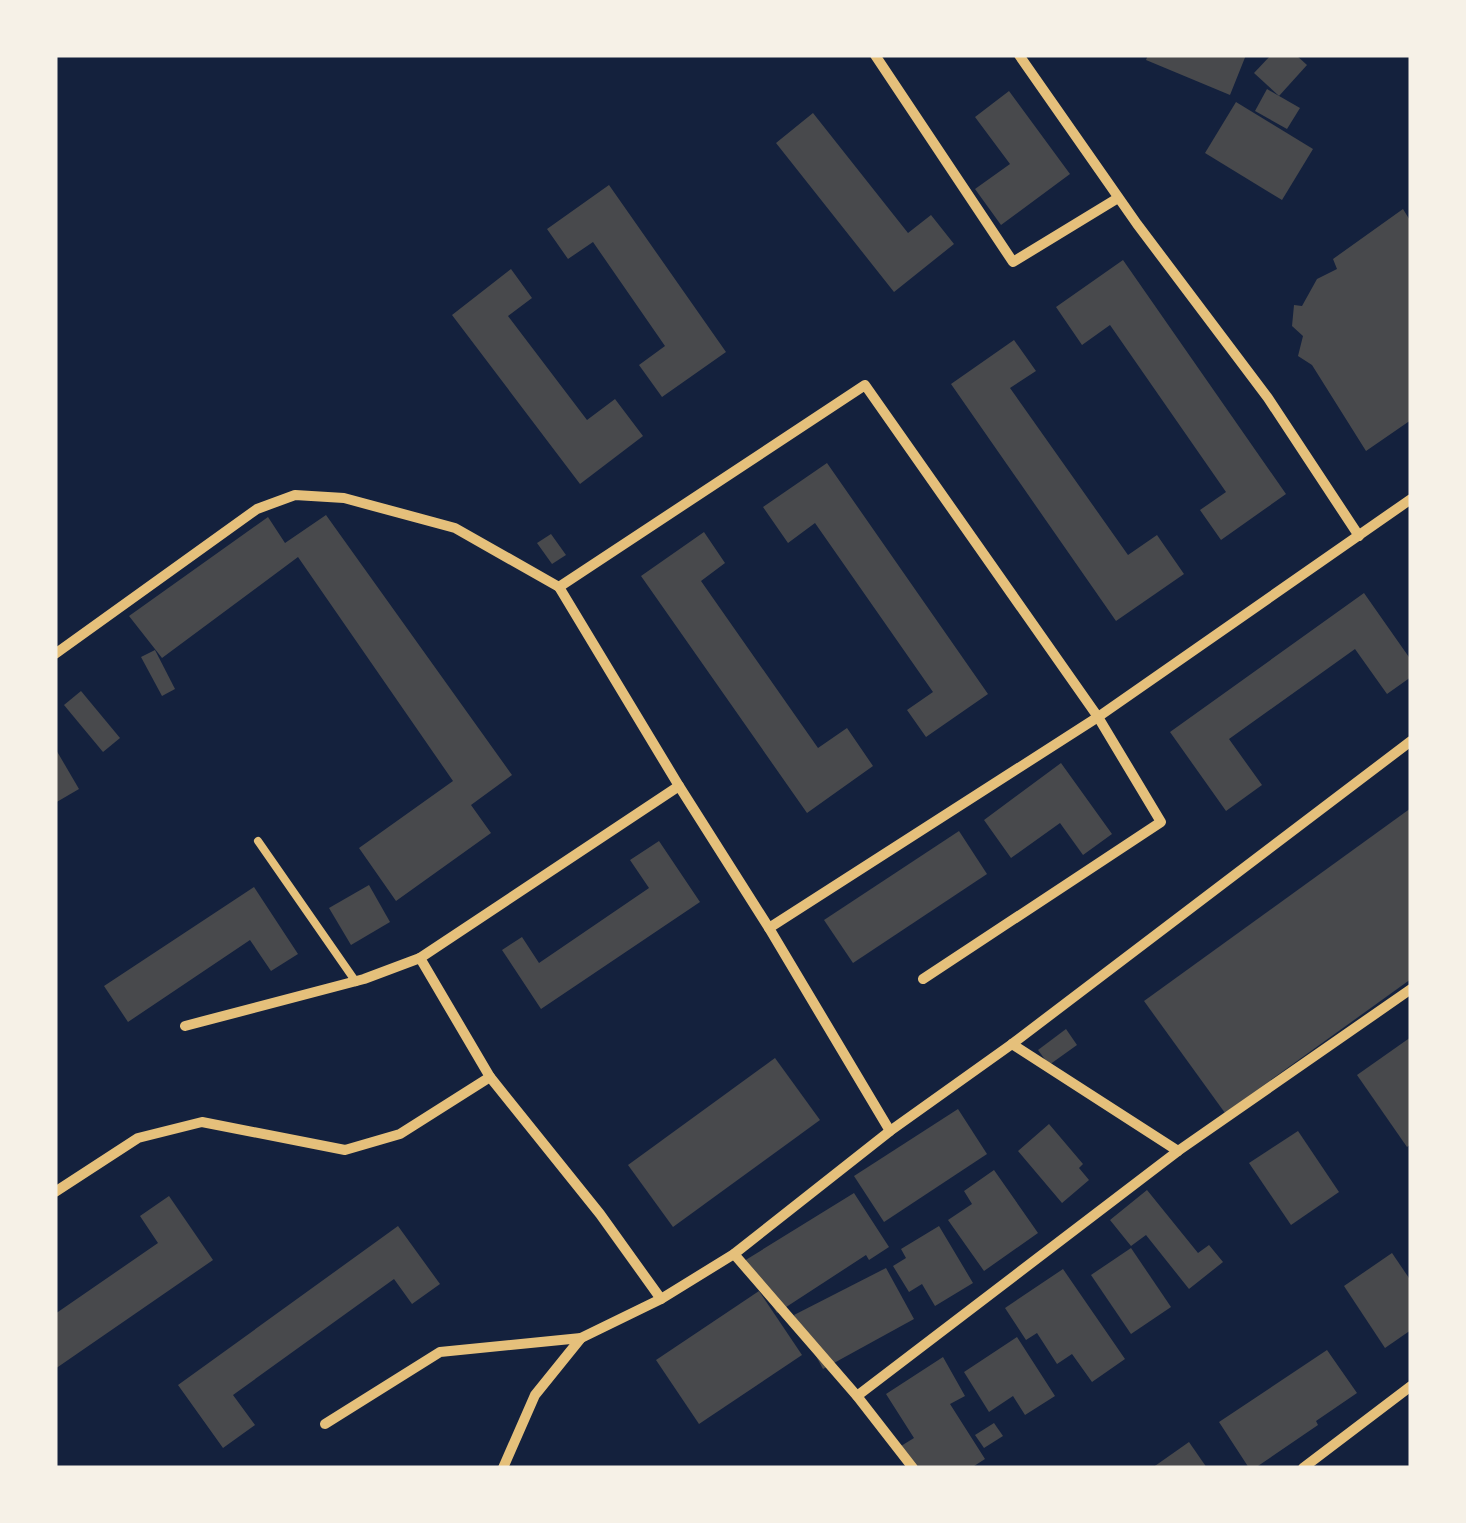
<svg xmlns="http://www.w3.org/2000/svg" width="1466" height="1523" viewBox="0 0 1466 1523" font-family="Ubuntu,sans-serif">
  <style>
    .building { fill: #48494c }
    .lines { fill: none; stroke-linecap: round; stroke-linejoin: round }
    .service { stroke: #e5c07b; stroke-width: 8 }
    .minor { stroke: #e5c07b; stroke-width: 10 }
  </style>
  <rect width="100%" height="100%" fill="#14213d"/>
  <g class="building">
    <polygon points="1148,55 1246,55 1230,95 1146,60"/>
    <polygon points="1271,55 1296,55 1307,65 1279,96 1254,73"/>
    <polygon points="1267,89 1300,108 1287,129 1255,111"/>
    <polygon points="1009,91 1070,174 1001,225 975,189 1010,164 975,117"/>
    <polygon points="1236,102 1313,149 1282,200 1205,153"/>
    <polygon points="813,113 908,233 931,215 954,244 894,292 776,143"/>
    <polygon points="609,185 726,352 662,397 639,365 665,346 593,242 568,259 547,229"/>
    <polygon points="1403,209 1411,222 1411,420 1366,451 1312,365 1298,356 1303,336 1292,326 1294,305 1302,306 1317,279 1337,269 1333,259"/>
    <polygon points="1123,260 1286,494 1221,540 1200,510 1226,492 1110,325 1082,345 1056,307"/>
    <polygon points="511,269 532,298 508,316 587,420 615,399 643,436 580,484 452,315"/>
    <polygon points="1014,340 1036,371 1010,388 1128,555 1157,535 1184,574 1116,621 951,384"/>
    <polygon points="827,463 988,694 926,737 907,710 933,692 815,523 788,543 763,507"/>
    <polygon points="326,515 512,775 471,805 491,833 396,901 359,848 453,781 298,557 162,658 129,616 268,517 285,543"/>
    <polygon points="704,532 725,563 701,581 818,748 847,728 873,766 807,813 641,576"/>
    <polygon points="551,534 566,555 552,564 537,543"/>
    <polygon points="1364,593 1411,660 1411,677 1387,694 1355,649 1229,739 1262,785 1226,811 1170,732"/>
    <polygon points="155,650 175,689 162,696 141,657"/>
    <polygon points="81,691 120,738 103,752 64,705"/>
    <polygon points="55,748 79,789 55,803"/>
    <polygon points="1061,763 1112,834 1083,855 1060,823 1011,858 984,820"/>
    <polygon points="1411,808 1411,979 1225,1113 1144,1001"/>
    <polygon points="959,831 987,874 853,963 824,920"/>
    <polygon points="659,841 700,902 541,1009 502,950 522,937 539,963 649,888 630,860"/>
    <polygon points="369,885 390,922 351,945 329,908"/>
    <polygon points="254,887 298,954 271,971 250,940 128,1022 104,986"/>
    <polygon points="1066,1029 1077,1045 1049,1065 1038,1050"/>
    <polygon points="1411,1037 1411,1144 1407,1147 1357,1075"/>
    <polygon points="775,1058 820,1120 673,1227 628,1165"/>
    <polygon points="958,1109 987,1154 884,1222 854,1176"/>
    <polygon points="1049,1124 1083,1164 1079,1168 1089,1180 1062,1203 1018,1151"/>
    <polygon points="1298,1131 1339,1192 1291,1225 1249,1163"/>
    <polygon points="994,1170 1038,1233 984,1271 948,1220 972,1204 964,1191"/>
    <polygon points="1147,1190 1198,1253 1209,1245 1223,1262 1189,1289 1146,1235 1131,1246 1110,1220"/>
    <polygon points="854,1193 889,1247 869,1260 866,1255 777,1313 744,1261"/>
    <polygon points="169,1196 213,1260 55,1369 55,1314 158,1243 140,1216"/>
    <polygon points="398,1226 440,1284 412,1304 394,1279 233,1395 255,1425 223,1448 178,1385"/>
    <polygon points="939,1226 973,1283 935,1306 922,1284 909,1292 893,1266 906,1258 901,1249"/>
    <polygon points="1131,1248 1171,1307 1131,1334 1091,1275"/>
    <polygon points="1392,1253 1411,1281 1411,1330 1385,1348 1344,1286"/>
    <polygon points="886,1268 914,1319 823,1369 794,1315"/>
    <polygon points="1063,1269 1125,1359 1092,1382 1072,1354 1057,1364 1037,1333 1026,1340 1005,1308"/>
    <polygon points="759,1291 802,1355 699,1424 656,1360"/>
    <polygon points="1017,1337 1055,1396 1025,1415 1013,1396 989,1412 964,1372"/>
    <polygon points="1327,1350 1357,1393 1316,1421 1318,1425 1255,1468 1249,1468 1219,1422"/>
    <polygon points="943,1357 965,1396 950,1404 985,1459 971,1468 915,1468 901,1446 914,1438 886,1394"/>
    <polygon points="994,1423 1003,1436 984,1448 975,1435"/>
    <polygon points="1189,1442 1207,1468 1152,1468"/>
  </g>
  <g class="lines">
    <polyline class="service" points="258,841 356,982"/>
    <g class="minor">
      <polyline points="875,55 1013,262 1118,198"/>
      <polyline points="1019,55 1137,224 1268,398 1359,536"/>
      <polyline points="559,587 865,385 1098,717 1161,822 923,979"/>
      <polyline points="55,654 257,509 295,495 344,498 455,528 559,587 679,786 420,958 490,1077"/>
      <polyline points="679,786 769,928"/>
      <polyline points="185,1026 364,979 420,958"/>
      <polyline points="1012,1044 1178,1151"/>
      <polyline points="890,1131 769,928 1098,717 1411,499"/>
      <polyline points="55,1192 138,1138 202,1122 345,1150 400,1134 490,1077 600,1214 661,1299"/>
      <polyline points="734,1254 857,1396 913,1468"/>
      <polyline points="857,1396 1178,1151 1411,989"/>
      <polyline points="325,1424 440,1352 581,1338 661,1299 734,1254 890,1131 1012,1044 1411,741"/>
      <polyline points="503,1468 535,1395 581,1338"/>
      <polyline points="1303,1468 1411,1386"/>
    </g>
  </g>
  <rect width="1466" height="1523" fill="none" stroke="#f6f1e7" stroke-width="115"/>
</svg>
